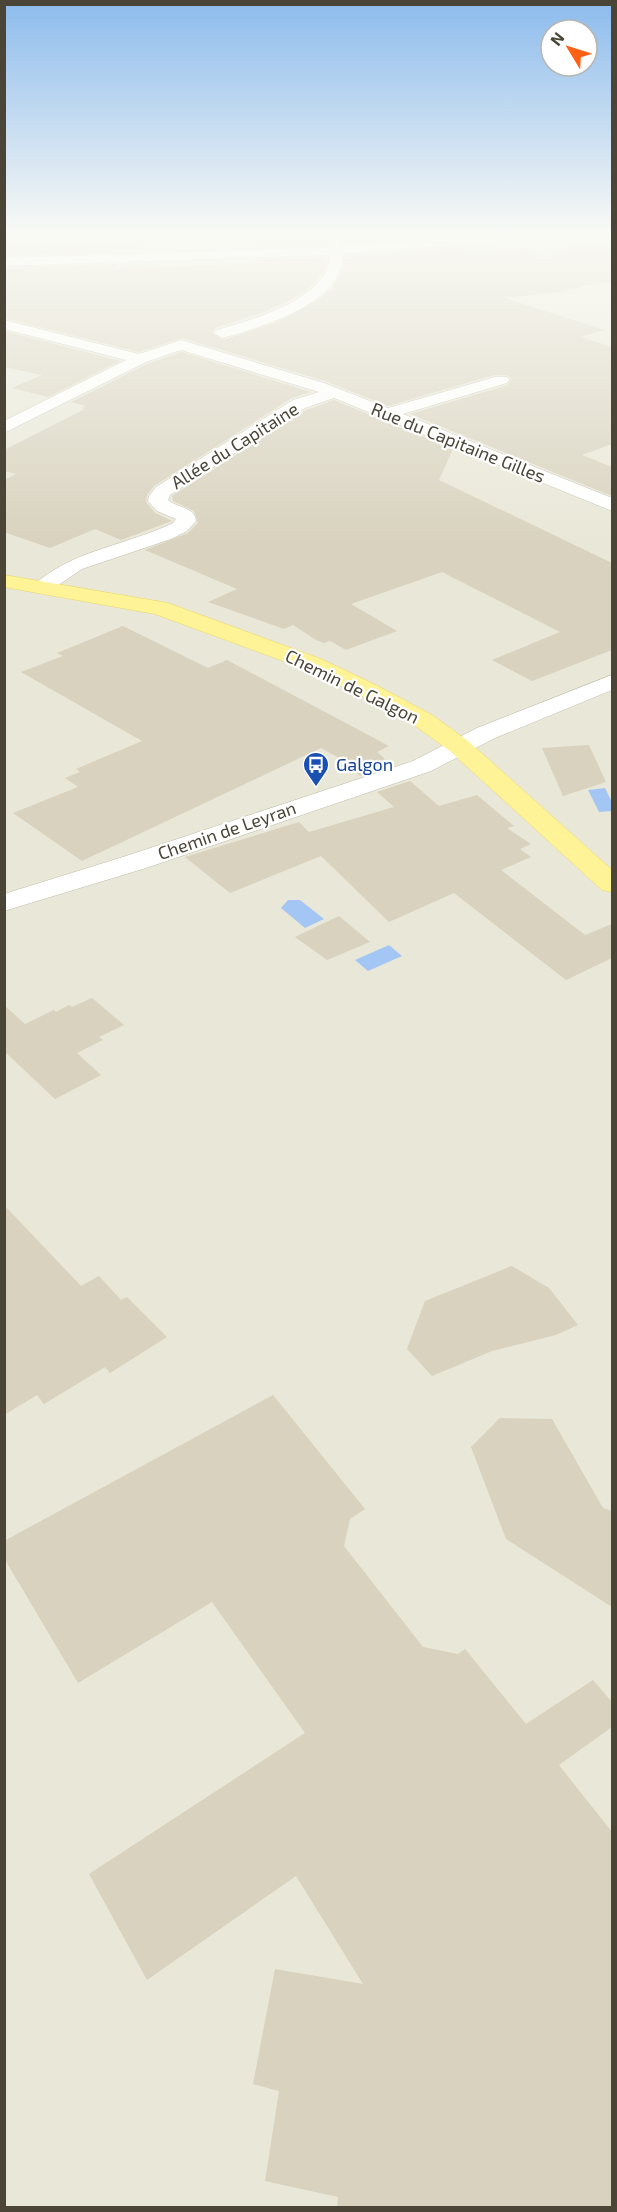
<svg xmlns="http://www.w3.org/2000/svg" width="617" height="2212" viewBox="0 0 617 2212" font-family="'Exo 2',sans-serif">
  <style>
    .residential { fill: #e9e7d7 }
    .water { fill: #a3c6f4 }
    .building { fill: #d8d2be }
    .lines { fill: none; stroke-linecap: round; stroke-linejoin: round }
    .minor-casing { stroke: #c1bdab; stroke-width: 1 }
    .major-casing { stroke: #ead862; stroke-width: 1 }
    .minor { fill: #fff; fill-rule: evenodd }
    .major { fill: #fff398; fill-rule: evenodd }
    .labels { text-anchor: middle; stroke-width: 4.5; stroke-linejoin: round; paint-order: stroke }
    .far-street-label { font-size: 18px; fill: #4a4537; stroke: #fff }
    .far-transit-label { font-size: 18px; fill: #164399; stroke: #fff; text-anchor: start }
  </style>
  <rect width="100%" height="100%" fill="#f5f4e9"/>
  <polygon class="residential" points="5,234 612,234 612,2207 5,2208"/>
  <g class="water">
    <polygon points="605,788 612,802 612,811 599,812 588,790"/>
    <polygon points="288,900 300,900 324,919 305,928 281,908"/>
    <polygon points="389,945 402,956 368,971 355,960"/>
  </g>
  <g class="building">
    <polygon points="4,234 159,234 135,251 4,256"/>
    <polygon points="256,234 323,234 326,245 258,247"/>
    <polygon points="341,234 446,234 447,236 344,244"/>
    <polygon points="587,240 612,245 612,282 581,286 583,287 566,290 568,291 505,298 604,330 581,337 612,347 612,444 582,455 612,467 612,496 410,414 508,385 511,379 507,375 494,375 388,406 325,381 182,338 139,352 4,318 4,268 117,264 111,269 262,263 261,260 327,257 324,270 315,282 302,294 267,311 215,328 212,333 223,340 278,322 317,301 332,288 342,272 345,256 460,247 468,253 526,248 544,258"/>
    <polygon points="4,331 120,361 48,397 12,388 42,375 4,367"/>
    <polygon points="181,352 311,392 292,398 154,486 147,495 146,502 155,513 172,521 121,540 95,529 50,548 4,532 4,480 16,474 4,471 4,450 85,409 82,408 86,406 71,402 147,364"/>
    <polygon points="334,400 453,449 439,480 612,563 612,650 532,681 492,660 560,632 442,572 351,604 397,631 346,650 330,641 324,643 316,640 293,625 284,629 208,602 237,589 145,550 188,533 198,523 194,511 173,501 172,496 306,410"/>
    <polygon points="123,626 208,668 227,660 389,746 377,752 392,765 360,776 343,760 321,748 82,861 13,813 78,787 65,778 80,772 76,769 142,741 21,672 63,656 57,653"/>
    <polygon points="589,745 606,782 563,796 542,748"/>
    <polygon points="410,781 439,806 477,795 514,826 507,828 531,844 520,849 531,857 501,870 585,935 612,924 612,958 566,980 454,893 389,922 321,856 230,893 185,857 299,822 309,832 394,807 377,792"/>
    <polygon points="339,916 370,942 327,960 295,937"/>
    <polygon points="92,998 124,1025 99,1037 103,1040 77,1053 101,1075 55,1099 4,1051 4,1005 25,1024 54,1010 56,1012 69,1005 72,1007"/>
    <polygon points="4,1205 81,1286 99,1276 121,1300 127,1297 167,1337 110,1373 105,1367 44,1404 37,1395 4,1415"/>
    <polygon points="512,1266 549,1288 578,1325 556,1335 492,1351 432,1376 407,1349 425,1301"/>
    <polygon points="273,1395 365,1509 350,1519 344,1546 423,1647 458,1654 465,1649 526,1724 593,1680 612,1702 612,1727 559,1765 612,1832 612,2208 337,2208 338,2197 265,2181 279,2091 253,2084 275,1969 363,1984 296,1876 147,1980 89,1874 305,1733 212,1602 78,1683 4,1558 4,1541"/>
    <polygon points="500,1418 552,1419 603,1508 612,1511 612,1607 506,1539 471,1447"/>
  </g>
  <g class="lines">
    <defs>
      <g id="minor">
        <path d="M325,234H338L342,246L499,234H547L541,238L343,254C345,303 260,328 222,338L214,333L217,330C251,320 330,299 330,255L4,266V258L329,247Z"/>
        <path d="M4,320L139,354L181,340L324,383L388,408L495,377H507L509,380L507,383L403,414L612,498V511L334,398L305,408L170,495L168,500C177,508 195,507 196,521L187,531L171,539L82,569L51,590L44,592L37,590L33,586L37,582C77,549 128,545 173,523L176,519L157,511L148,501L149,496L156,487L293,400L319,392L181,350L146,362L4,433V421L126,360L4,329Z"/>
        <polygon points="612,675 612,690 495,738 431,771 146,868 4,911 4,894 126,856 413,761 477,728"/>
      </g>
      <polygon id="major" points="4,575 168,603 321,659 376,685 432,715 468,741 612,870 612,892 602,890 450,751 414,725 360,695 305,669 155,614 4,587"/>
    </defs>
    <use href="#minor" class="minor-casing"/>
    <use href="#major" class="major-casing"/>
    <use href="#minor" class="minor"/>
    <use href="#major" class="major"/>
  </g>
  <linearGradient id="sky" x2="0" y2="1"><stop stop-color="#8cbbed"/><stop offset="0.43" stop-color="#fafaf5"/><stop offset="1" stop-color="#fafaf5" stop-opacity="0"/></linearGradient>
  <rect width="617" height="544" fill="url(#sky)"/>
  <defs>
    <symbol id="bus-pin" viewBox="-11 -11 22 30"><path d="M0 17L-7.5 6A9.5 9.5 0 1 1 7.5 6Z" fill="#1a4fb4" stroke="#fff"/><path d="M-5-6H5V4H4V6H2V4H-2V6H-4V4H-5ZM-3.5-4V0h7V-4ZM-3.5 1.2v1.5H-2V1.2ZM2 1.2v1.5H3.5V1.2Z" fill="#fff"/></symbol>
  </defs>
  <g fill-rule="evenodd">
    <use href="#bus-pin" x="301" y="750" width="30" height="40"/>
  </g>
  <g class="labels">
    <g class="far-street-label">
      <text transform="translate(458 443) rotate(22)" y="6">Rue du Capitaine Gilles</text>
      <text transform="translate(235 446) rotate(-32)" y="6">Allée du Capitaine</text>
      <text transform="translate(352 687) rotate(26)" y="6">Chemin de Galgon</text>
      <text transform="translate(227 831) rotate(-19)" y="6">Chemin de Leyran</text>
    </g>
    <g class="far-transit-label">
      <text x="336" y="771">Galgon</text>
    </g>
  </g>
  <rect width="617" height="2212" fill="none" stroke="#4a4537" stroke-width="12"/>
  <g transform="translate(569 48) rotate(308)"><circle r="28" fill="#ffffff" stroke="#b7b5af" stroke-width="1.5"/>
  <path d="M0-4.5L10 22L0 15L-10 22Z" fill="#ff6016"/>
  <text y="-9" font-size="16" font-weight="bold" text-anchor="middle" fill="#4a4537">N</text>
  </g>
</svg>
